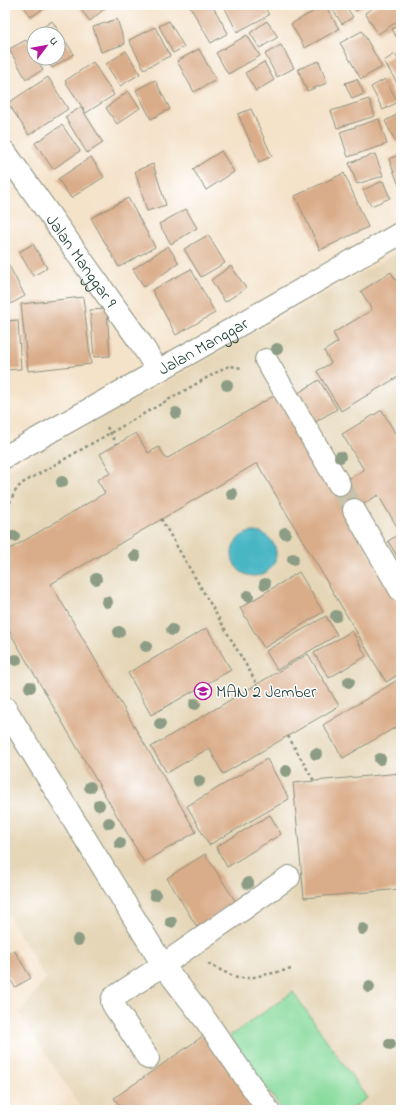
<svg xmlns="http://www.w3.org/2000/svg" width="406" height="1115" viewBox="0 0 406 1115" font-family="'Indie Flower',sans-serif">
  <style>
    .built { fill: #e5d6b7 }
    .green { fill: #87da9b; stroke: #538c68 }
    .water { fill: #49b6c4; stroke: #347a7c }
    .building { fill: #daad8a }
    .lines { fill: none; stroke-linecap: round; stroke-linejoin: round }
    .minor-tunnel { stroke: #c9c1ab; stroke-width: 22; stroke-dasharray: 22 11; stroke-linecap: butt }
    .minor-casing { stroke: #8a907e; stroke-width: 24 }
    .major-casing { stroke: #8a907e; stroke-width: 24 }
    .path { stroke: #8a907e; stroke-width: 2.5; stroke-dasharray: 3 3; stroke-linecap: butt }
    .minor { stroke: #fff; stroke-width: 22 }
    .major { stroke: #fff; stroke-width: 22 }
    .tree { fill: #8d9d85 }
    .labels { text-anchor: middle; stroke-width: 3; stroke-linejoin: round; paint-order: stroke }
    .street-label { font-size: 17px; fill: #1f3d34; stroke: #fff }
    .poi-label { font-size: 17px; fill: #1f3d34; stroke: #fff; text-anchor: start }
  </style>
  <rect width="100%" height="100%" fill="#fff"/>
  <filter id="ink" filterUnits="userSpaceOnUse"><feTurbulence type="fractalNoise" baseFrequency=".025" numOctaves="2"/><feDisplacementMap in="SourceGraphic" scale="8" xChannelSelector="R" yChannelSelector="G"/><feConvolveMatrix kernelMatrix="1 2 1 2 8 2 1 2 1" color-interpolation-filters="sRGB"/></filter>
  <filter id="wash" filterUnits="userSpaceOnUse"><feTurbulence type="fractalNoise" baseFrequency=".012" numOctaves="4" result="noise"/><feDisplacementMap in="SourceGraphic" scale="16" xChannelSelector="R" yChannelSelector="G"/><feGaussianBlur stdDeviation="0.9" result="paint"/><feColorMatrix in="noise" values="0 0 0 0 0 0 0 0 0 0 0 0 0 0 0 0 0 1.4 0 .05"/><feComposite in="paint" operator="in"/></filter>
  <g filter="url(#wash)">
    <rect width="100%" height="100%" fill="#f4e2c9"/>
    <polygon class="built" points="401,251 401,1110 82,1110 19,1013 46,979 5,910 5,471"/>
    <polygon class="green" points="293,992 367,1098 350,1110 282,1110 230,1036"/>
    <circle class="water" cx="254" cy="554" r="22"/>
    <g id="blocks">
      <g class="building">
        <polygon points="23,5 49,5 31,17"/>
        <polygon points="81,5 109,5 90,21 79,7"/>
        <polygon points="189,5 212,5 228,33 211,43"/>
        <polygon points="231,5 264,5 269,15 237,32 225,8"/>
        <polygon points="325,5 339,29 305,48 291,24"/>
        <polygon points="330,5 345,5 353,17 342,24"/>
        <polygon points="352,5 365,5 356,11"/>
        <polygon points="378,5 401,5 401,19 378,34 365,13"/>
        <polygon points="117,19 125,44 101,52 93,27"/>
        <polygon points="52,21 74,54 52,68 46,58 58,58 58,34 34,34 34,40 31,35"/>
        <polygon points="169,21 184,47 173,53 159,26"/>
        <polygon points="267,21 278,37 260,48 250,33"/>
        <polygon points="401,24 401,45 392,29"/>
        <polygon points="155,27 170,56 144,69 129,40"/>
        <polygon points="362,31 382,67 361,79 340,43"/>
        <polygon points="247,35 260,56 228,74 216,53"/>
        <polygon points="26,40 34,54 34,58 36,58 43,70 26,79 9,49"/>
        <polygon points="281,45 294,68 277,77 265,54"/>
        <polygon points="199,49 216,80 194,92 177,61"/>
        <polygon points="126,51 140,74 120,86 106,64"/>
        <polygon points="395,54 401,64 401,90 384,61"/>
        <polygon points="319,61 327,83 307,91 298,69"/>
        <polygon points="93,62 114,95 86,113 65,81"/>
        <polygon points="264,62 274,80 256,91 245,73"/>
        <polygon points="48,77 68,109 29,135 8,103"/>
        <polygon points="357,79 364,94 352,99 345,83"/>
        <polygon points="385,79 398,102 383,110 371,87"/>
        <polygon points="155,80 170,109 151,119 136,90"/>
        <polygon points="128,91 140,108 117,124 106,108"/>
        <polygon points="369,99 375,116 337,128 331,111"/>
        <polygon points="81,107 103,143 87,153 65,117"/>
        <polygon points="251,109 272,156 259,162 238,114"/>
        <polygon points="401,113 401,140 396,143 385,121"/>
        <polygon points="379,119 387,144 348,157 340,132"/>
        <polygon points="62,125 80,151 53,169 35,143"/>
        <polygon points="221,151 234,172 206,190 193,169"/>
        <polygon points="375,154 383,176 357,184 349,163"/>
        <polygon points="401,154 401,191 389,159"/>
        <polygon points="91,157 104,177 71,198 58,179"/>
        <polygon points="153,164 166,205 147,211 135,171"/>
        <polygon points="344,173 368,227 320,250 295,196"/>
        <polygon points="383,181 390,198 371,206 363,190"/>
        <polygon points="128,198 155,247 119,267 91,218"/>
        <polygon points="186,209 197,228 171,244 159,224"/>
        <polygon points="208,235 225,263 201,277 184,249"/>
        <polygon points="33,244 47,268 33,276 19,252"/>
        <polygon points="168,246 179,263 144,287 133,269"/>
        <polygon points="5,258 25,296 5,307"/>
        <polygon points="231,266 246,288 225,302 211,280"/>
        <polygon points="191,269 215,313 176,335 152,290"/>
        <polygon points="391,272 401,289 401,375 341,411 317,371 331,363 324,351 338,342 333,333 372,310 361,291"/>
        <polygon points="83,297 91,364 28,371 21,304"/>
        <polygon points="107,309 110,356 94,357 90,310"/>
        <polygon points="18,320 21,369 5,370 5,321"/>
        <polygon points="319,380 337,409 312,424 295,395"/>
        <polygon points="277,394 332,488 364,470 342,434 382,410 399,440 401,439 401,528 399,530 378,495 346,515 401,609 401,673 386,682 257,463 51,584 196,832 144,862 5,624 5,595 7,593 5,590 5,552 105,493 97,480 111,473 100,454 136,433 148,453 159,447 166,459"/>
        <polygon points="401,533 401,563 388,541"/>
        <polygon points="299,572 323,612 264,648 240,608"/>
        <polygon points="326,616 337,635 277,670 266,651"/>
        <polygon points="207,628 231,670 151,715 128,673"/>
        <polygon points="352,631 366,656 329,678 314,653"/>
        <polygon points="308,654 339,706 223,774 209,748 167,773 151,747"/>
        <polygon points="401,678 401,724 343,758 323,725"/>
        <polygon points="267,759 289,799 209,845 187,806"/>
        <polygon points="401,773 401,889 304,898 293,783"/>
        <polygon points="270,815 281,834 227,867 216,847"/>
        <polygon points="205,854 236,902 197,927 167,878"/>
        <polygon points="14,950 31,978 15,987 5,971 5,955"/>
        <polygon points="206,1034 259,1110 123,1110 114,1098"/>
      </g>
    </g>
  </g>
  <g filter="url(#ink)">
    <use href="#blocks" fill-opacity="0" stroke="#8a907e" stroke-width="1"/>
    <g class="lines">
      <polyline class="minor-tunnel" points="339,484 354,510"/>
      <defs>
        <g id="minor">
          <path id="s1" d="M5,152L140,342L158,371"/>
          <polyline points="266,360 339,484"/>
          <polyline points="354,510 401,591"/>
          <polyline points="5,708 163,965 207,1022 268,1110"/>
          <polyline points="148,1058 114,1006 112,1002 113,998 163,965 289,877"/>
        </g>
        <g id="major">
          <path id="s2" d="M5,457L243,323L401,233"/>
        </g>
      </defs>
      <use href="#minor" class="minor-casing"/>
      <use href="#major" class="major-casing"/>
      <g class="path">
        <polyline points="107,427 117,444"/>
        <polyline points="5,514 14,493 21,484 224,368 230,366 242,368"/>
        <polyline points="161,519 257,684"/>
        <polyline points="288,736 314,781"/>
        <polyline points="208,964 237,978 249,978 292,969"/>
      </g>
      <use href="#minor" class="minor"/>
      <use href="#major" class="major"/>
    </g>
    <g class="tree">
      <circle cx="277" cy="349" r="6"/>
      <circle cx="227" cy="385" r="6"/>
      <circle cx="176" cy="413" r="6"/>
      <circle cx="340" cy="457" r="6"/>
      <circle cx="62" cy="482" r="6"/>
      <circle cx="232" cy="494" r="6"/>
      <circle cx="285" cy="533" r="6"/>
      <circle cx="14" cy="536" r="6"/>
      <circle cx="135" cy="556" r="6"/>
      <circle cx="293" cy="559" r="6"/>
      <circle cx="96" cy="579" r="6"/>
      <circle cx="265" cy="584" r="6"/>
      <circle cx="248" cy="596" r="6"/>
      <circle cx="107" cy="602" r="6"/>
      <circle cx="336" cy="616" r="6"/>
      <circle cx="172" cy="630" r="6"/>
      <circle cx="119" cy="632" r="6"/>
      <circle cx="146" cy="646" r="6"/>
      <circle cx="16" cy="660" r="6"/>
      <circle cx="349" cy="682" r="6"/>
      <circle cx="30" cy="687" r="6"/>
      <circle cx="195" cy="704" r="6"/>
      <circle cx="160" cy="724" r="6"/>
      <circle cx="316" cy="754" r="6"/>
      <circle cx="380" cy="759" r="6"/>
      <circle cx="286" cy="771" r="6"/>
      <circle cx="199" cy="781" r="6"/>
      <circle cx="90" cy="787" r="6"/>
      <circle cx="99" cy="805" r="6"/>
      <circle cx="109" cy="823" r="6"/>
      <circle cx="120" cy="843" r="6"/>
      <circle cx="248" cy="883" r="6"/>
      <circle cx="155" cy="895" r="6"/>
      <circle cx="171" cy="922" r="6"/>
      <circle cx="363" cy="929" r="6"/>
      <circle cx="78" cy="940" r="6"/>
      <circle cx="369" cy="987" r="6"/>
      <circle cx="390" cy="1044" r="6"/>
    </g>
  </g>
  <defs>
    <symbol id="school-ring" viewBox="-11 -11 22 22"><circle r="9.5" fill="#fff" stroke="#b5179e" stroke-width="1.5"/><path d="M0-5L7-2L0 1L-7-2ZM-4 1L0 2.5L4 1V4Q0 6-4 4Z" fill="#b5179e"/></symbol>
  </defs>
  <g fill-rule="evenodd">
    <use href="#school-ring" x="193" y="681" width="20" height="20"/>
  </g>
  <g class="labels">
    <g class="street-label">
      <text dy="6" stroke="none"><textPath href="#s1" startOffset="133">Jalan Manggar 9</textPath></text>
      <text dy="6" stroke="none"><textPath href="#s2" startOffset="227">Jalan Manggar</textPath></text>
    </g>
    <g class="poi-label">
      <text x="216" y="697">MAN 2 Jember</text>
    </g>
  </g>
  <rect width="406" height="1115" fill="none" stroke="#fff" stroke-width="20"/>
  <g transform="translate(46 46) rotate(58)"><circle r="19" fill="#ffffff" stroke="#a5b1ae"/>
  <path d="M0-3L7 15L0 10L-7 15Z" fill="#b5179e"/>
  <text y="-6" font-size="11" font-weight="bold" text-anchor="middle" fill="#1f3d34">U</text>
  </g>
</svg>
